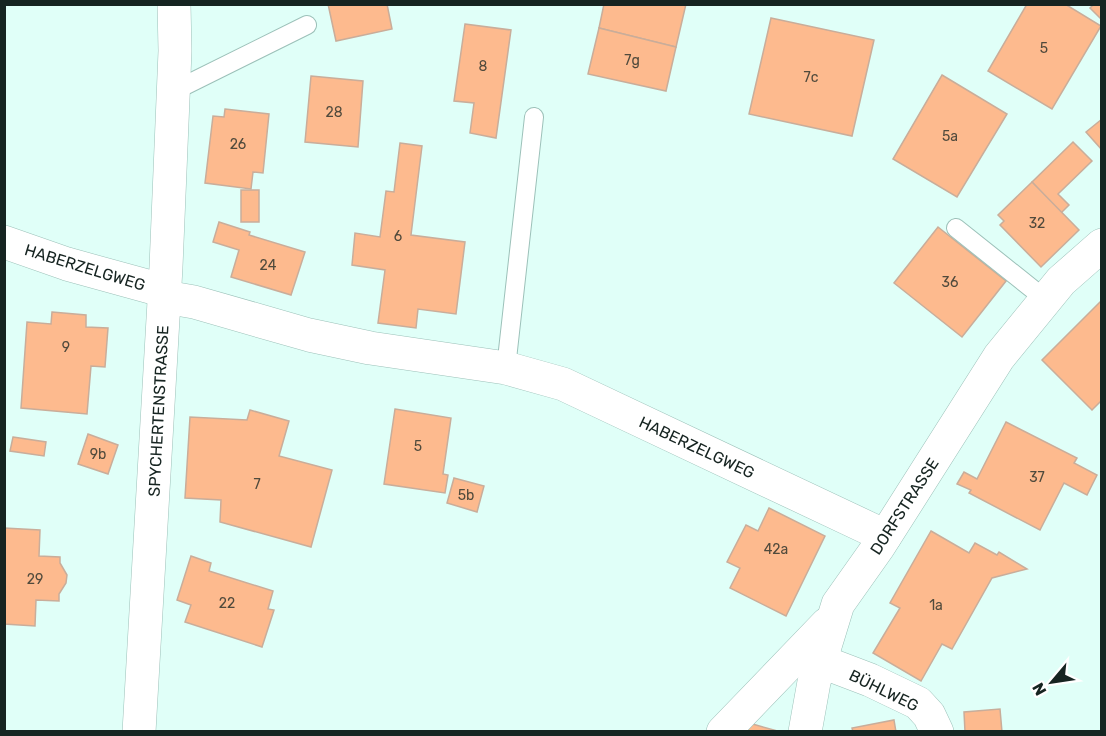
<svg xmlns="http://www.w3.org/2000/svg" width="1106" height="736" viewBox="0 0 1106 736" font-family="Rubik,sans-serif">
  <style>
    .building { fill: #fdba8e; stroke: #c9ad9a; stroke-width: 1.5 }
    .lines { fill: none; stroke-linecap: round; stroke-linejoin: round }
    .service-casing { stroke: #9cc1b9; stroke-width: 20 }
    .minor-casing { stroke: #9cc1b9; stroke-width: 34 }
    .service { stroke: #fff; stroke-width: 18 }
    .minor { stroke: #fff; stroke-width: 33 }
    .labels { text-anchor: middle; stroke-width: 4.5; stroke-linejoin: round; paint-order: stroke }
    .number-label { font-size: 14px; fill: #504a3c }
    .street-label { font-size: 16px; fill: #162421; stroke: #fff }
  </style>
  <rect width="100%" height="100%" fill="#e0fff8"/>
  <g class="building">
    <polygon points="328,4 387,4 392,29 336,41"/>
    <polygon points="604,4 686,4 676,47 599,28"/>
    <polygon points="1027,4 1065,4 1101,26 1052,109 988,71"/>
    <polygon points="1094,4 1102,4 1102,20 1090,8"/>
    <polygon points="771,18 874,40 852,136 749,114"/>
    <polygon points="465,24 511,30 496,138 470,133 474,103 454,101"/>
    <polygon points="599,28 676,47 666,91 588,74"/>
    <polygon points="942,75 1007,114 957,197 893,159"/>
    <polygon points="311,76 363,81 358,147 305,142"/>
    <polygon points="225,109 269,114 263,173 253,172 251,189 205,183 213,116 224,117"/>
    <polygon points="1102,119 1102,150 1086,132"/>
    <polygon points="1073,142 1092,161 1058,194 1069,205 1061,213 1032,182"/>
    <polygon points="400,143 422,146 411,235 465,242 456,314 418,309 416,328 378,323 385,270 352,265 355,233 380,237 386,191 394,192"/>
    <polygon points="1032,182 1079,230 1041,267 1000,225 1004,221 998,215"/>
    <rect x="241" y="190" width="18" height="32"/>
    <polygon points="219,222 250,232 249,235 305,252 291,295 231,277 239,250 213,242"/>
    <polygon points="938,227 1006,281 962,337 894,283"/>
    <polygon points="1102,300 1102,400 1092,410 1042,360"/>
    <polygon points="52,312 86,315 86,327 108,328 105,367 91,366 87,414 21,408 27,322 51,324"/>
    <polygon points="395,409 451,418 443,474 448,475 445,493 384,484"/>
    <polygon points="250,410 289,421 279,456 332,470 311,547 220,522 221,500 185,498 190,417 247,420"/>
    <polygon points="1006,422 1077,458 1074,463 1097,475 1087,495 1064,483 1040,530 969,493 971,490 957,484 964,472 977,479"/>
    <polygon points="88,434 118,445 108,474 78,464"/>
    <polygon points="13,437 46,442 44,456 10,451"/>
    <polygon points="454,478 484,486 477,512 447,503"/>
    <polygon points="769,508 825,536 786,616 730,588 740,568 727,562 746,525 758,531"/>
    <polygon points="4,528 40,530 39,556 60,557 60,563 67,575 66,583 59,594 59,601 36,600 35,626 4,624"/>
    <polygon points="931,531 969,553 975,543 997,555 999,552 1027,569 992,578 952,649 942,644 921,681 873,653 900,608 890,603"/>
    <polygon points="191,556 211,563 209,571 273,591 268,609 274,610 262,647 185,622 191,605 177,600"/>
    <polygon points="1000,709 1002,732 965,732 964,712"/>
    <polygon points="894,720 896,732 853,732 852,728"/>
    <polygon points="749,723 781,732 747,732"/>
  </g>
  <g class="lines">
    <defs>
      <g id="service">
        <polyline points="174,91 307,25"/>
        <polyline points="956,228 1045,299"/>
        <polyline points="506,368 534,117"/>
      </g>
      <g id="minor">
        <polyline points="4,242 67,264 165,291"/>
        <polyline points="165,297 194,302 309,335 370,348 506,368 563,384 885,536"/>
        <polyline points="820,661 870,680 918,703 929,715 937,732"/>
        <polyline points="139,732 166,267 175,51 174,4"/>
        <polyline points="723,732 827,624"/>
        <polyline points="805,732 814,682 838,604 879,546 999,357 1061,281 1102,245"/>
      </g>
    </defs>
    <use href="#service" class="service-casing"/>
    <use href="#minor" class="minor-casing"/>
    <use href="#service" class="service"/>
    <use href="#minor" class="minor"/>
  </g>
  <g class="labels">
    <g class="number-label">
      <text x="1044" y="53">5</text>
      <text x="632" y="65">7g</text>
      <text x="483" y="71">8</text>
      <text x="811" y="82">7c</text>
      <text x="334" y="117">28</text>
      <text x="950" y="141">5a</text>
      <text x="238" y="149">26</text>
      <text x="1037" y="228">32</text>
      <text x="398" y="241">6</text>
      <text x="268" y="270">24</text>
      <text x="950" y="287">36</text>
      <text x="66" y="352">9</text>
      <text x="418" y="451">5</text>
      <text x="98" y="459">9b</text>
      <text x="1037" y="482">37</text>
      <text x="257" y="489">7</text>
      <text x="466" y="500">5b</text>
      <text x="776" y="554">42a</text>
      <text x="35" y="584">29</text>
      <text x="227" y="608">22</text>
      <text x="936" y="610">1a</text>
    </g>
    <g class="street-label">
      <text transform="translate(85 267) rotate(17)" y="6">HABERZELGWEG</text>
      <text transform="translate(158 411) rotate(-87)" y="6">SPYCHERTENSTRASSE</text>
      <text transform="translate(697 447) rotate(25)" y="6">HABERZELGWEG</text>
      <text transform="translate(904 506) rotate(-57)" y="6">DORFSTRASSE</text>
      <text transform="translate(884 690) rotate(26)" y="6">BÜHLWEG</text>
    </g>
  </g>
  <rect width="1106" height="736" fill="none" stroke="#162421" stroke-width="12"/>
  <g transform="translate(1052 682) rotate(241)" stroke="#ffffff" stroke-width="4.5" paint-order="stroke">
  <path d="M0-4.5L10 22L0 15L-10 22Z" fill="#162421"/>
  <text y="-9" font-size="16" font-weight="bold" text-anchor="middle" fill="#162421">N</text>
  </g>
</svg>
